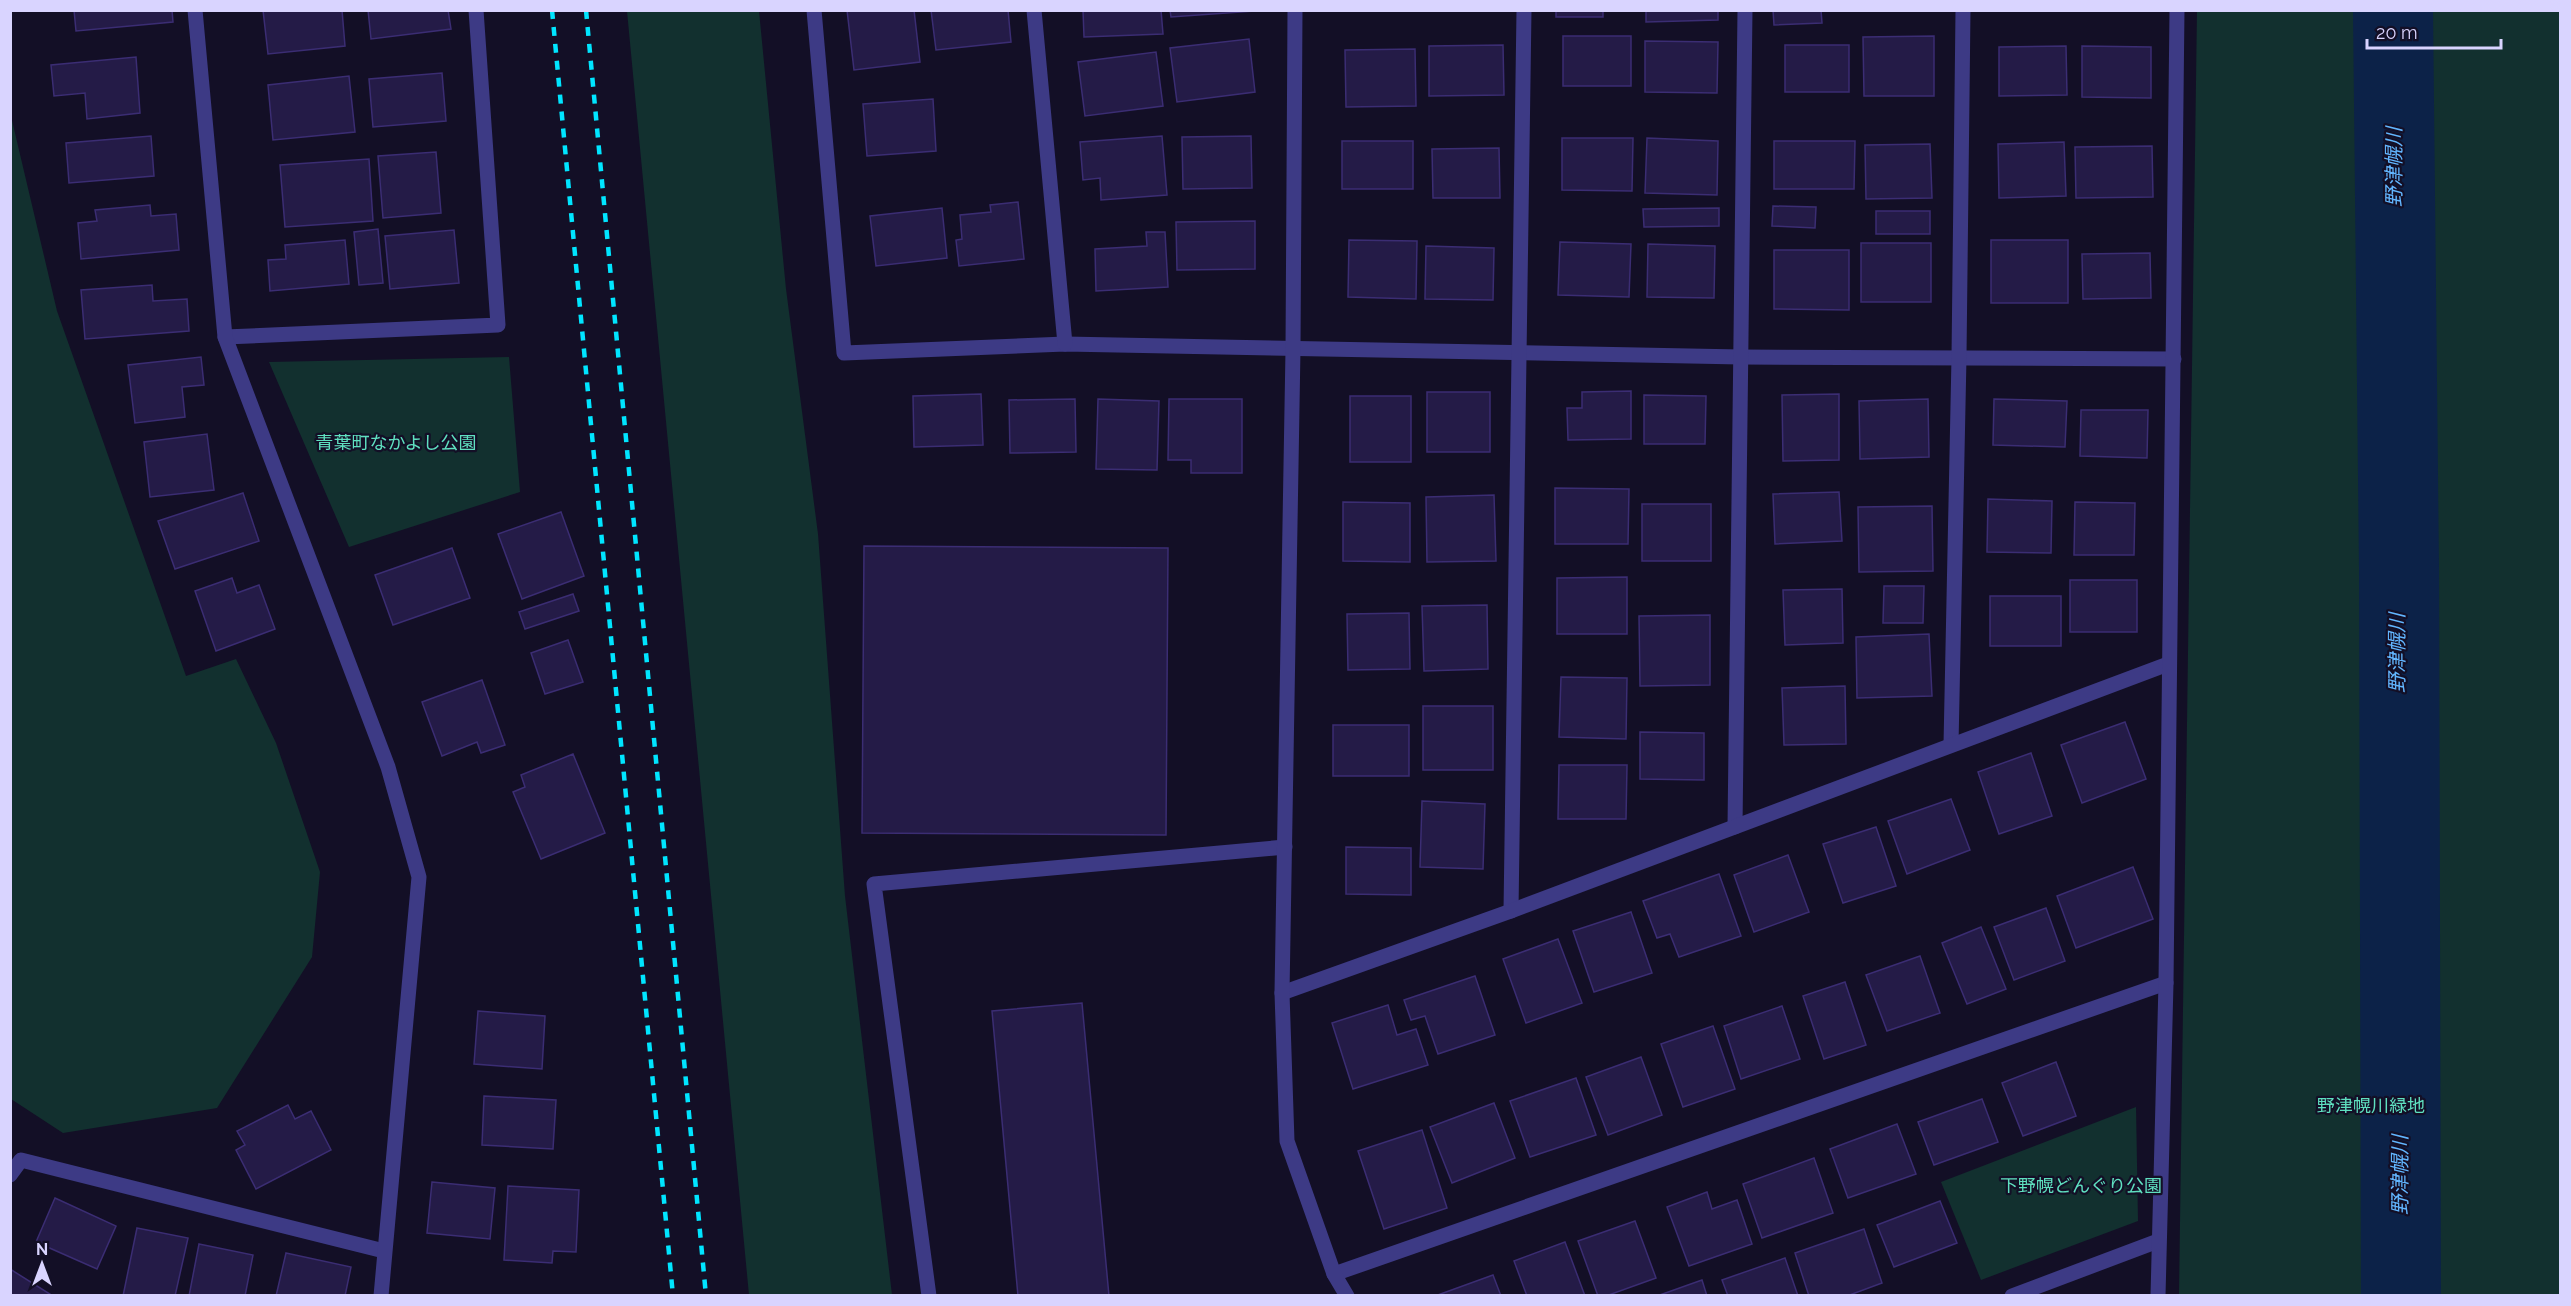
<svg xmlns="http://www.w3.org/2000/svg" width="2571" height="1306" viewBox="0 0 2571 1306" font-family="Raleway,'Noto Sans JP',sans-serif">
  <style>
    .green { fill: #12302f }
    .lines { fill: none; stroke-linecap: round; stroke-linejoin: round }
    .river { stroke: #0c2248; stroke-width: 80 }
    .building { fill: #241b47; stroke: #3b2d73; stroke-width: 1.5 }
    .minor { stroke: #3d3a85; stroke-width: 15 }
    .tertiary { stroke: #3d3a85; stroke-width: 15 }
    .rail { stroke: #00e5ff; stroke-width: 4.5; stroke-dasharray: 9 8; stroke-linecap: butt }
    .labels { text-anchor: middle; stroke-width: 4.5; stroke-linejoin: round; paint-order: stroke }
    .park-label { font-size: 18px; fill: #5fe0c0; stroke: #130f26 }
    .water-label { font-size: 20px; font-style: italic; fill: #62b6ff; stroke: #130f26 }
  </style>
  <rect width="100%" height="100%" fill="#130f26"/>
  <g class="green">
    <polygon points="627,11 759,11 786,289 818,534 845,896 892,1295 749,1295"/>
    <polygon points="2197,11 2560,11 2560,1295 2179,1295"/>
    <polygon points="10,112 57,311 186,676 236,659 276,743 320,872 312,957 217,1108 63,1133 11,1099"/>
    <polygon points="509,357 520,492 349,547 269,362"/>
    <polygon points="2136,1107 2138,1221 1981,1280 1941,1182"/>
  </g>
  <g class="lines">
    <polyline class="river" points="2393,10 2399,568 2401,1296"/>
  </g>
  <g class="building">
    <polygon points="74,10 172,10 173,22 76,31"/>
    <polygon points="263,10 342,10 345,46 268,54"/>
    <polygon points="368,10 448,10 451,29 371,39"/>
    <polygon points="847,10 914,10 920,62 854,70"/>
    <polygon points="931,10 1008,10 1011,42 936,50"/>
    <polygon points="1083,10 1161,10 1163,34 1084,37"/>
    <polygon points="1170,10 1254,10 1254,11 1171,17"/>
    <rect x="1556" y="10" width="47" height="7"/>
    <polygon points="1646,10 1718,10 1718,20 1646,22"/>
    <polygon points="1773,10 1821,10 1822,23 1774,25"/>
    <rect x="1563" y="36" width="68" height="50"/>
    <polygon points="1934,36 1934,96 1864,96 1863,37"/>
    <polygon points="1249,39 1255,92 1177,102 1170,48"/>
    <polygon points="1645,41 1718,42 1717,93 1645,92"/>
    <polygon points="1503,45 1504,95 1429,96 1429,46"/>
    <rect x="1785" y="45" width="64" height="47"/>
    <polygon points="2066,46 2067,95 1999,96 1999,47"/>
    <polygon points="2082,46 2151,47 2151,98 2082,97"/>
    <polygon points="1415,49 1416,106 1346,107 1345,50"/>
    <polygon points="1156,52 1163,106 1085,116 1078,62"/>
    <polygon points="136,57 140,113 87,119 85,93 54,96 51,65"/>
    <polygon points="442,73 446,121 373,127 369,79"/>
    <polygon points="349,76 355,132 273,140 268,85"/>
    <polygon points="933,99 936,151 867,156 863,104"/>
    <polygon points="151,136 154,176 69,183 66,143"/>
    <polygon points="1162,136 1167,195 1101,200 1100,178 1083,180 1080,142"/>
    <polygon points="1251,136 1252,188 1183,189 1182,137"/>
    <polygon points="1562,138 1633,138 1632,191 1562,190"/>
    <polygon points="1647,138 1718,141 1717,195 1645,193"/>
    <rect x="1342" y="141" width="71" height="48"/>
    <polygon points="1774,141 1855,141 1854,189 1774,189"/>
    <polygon points="2064,142 2066,196 1999,198 1998,144"/>
    <polygon points="1930,144 1932,198 1866,199 1865,145"/>
    <polygon points="2152,146 2153,197 2076,198 2075,147"/>
    <polygon points="1499,148 1500,198 1433,198 1432,149"/>
    <polygon points="436,152 441,213 383,218 378,156"/>
    <polygon points="369,159 373,221 285,227 280,165"/>
    <polygon points="1018,202 1024,259 959,266 956,240 962,239 960,215 991,212 990,205"/>
    <polygon points="150,205 151,216 176,214 179,250 81,259 78,223 97,221 95,210"/>
    <polygon points="1773,206 1816,207 1815,228 1772,226"/>
    <polygon points="942,208 947,258 876,266 870,216"/>
    <polygon points="1719,208 1719,226 1644,227 1643,209"/>
    <rect x="1876" y="211" width="54" height="23"/>
    <polygon points="1255,221 1255,269 1177,270 1176,222"/>
    <polygon points="378,229 383,283 359,285 354,232"/>
    <polygon points="454,230 459,283 390,289 385,236"/>
    <polygon points="1146,232 1165,232 1168,287 1096,291 1095,249 1147,246"/>
    <polygon points="345,240 349,284 270,291 268,260 286,259 285,245"/>
    <polygon points="1349,240 1417,241 1416,299 1348,297"/>
    <rect x="1991" y="240" width="77" height="63"/>
    <polygon points="1560,242 1631,244 1629,297 1558,295"/>
    <rect x="1861" y="243" width="70" height="59"/>
    <polygon points="1648,244 1715,246 1714,298 1647,297"/>
    <polygon points="1426,246 1494,248 1493,300 1425,299"/>
    <polygon points="1774,250 1849,250 1849,310 1774,309"/>
    <polygon points="2150,253 2151,298 2083,299 2082,254"/>
    <polygon points="152,285 153,301 187,299 189,331 85,339 81,290"/>
    <polygon points="201,357 204,385 182,387 185,417 135,423 128,365"/>
    <polygon points="1631,391 1631,439 1568,440 1567,408 1582,408 1582,392"/>
    <rect x="1427" y="392" width="63" height="60"/>
    <polygon points="981,394 983,445 914,447 913,396"/>
    <polygon points="1839,394 1839,460 1783,461 1782,395"/>
    <polygon points="1644,395 1706,396 1705,444 1644,444"/>
    <rect x="1350" y="396" width="61" height="66"/>
    <polygon points="1075,399 1076,452 1010,453 1009,400"/>
    <polygon points="1098,399 1159,401 1157,470 1096,469"/>
    <polygon points="1169,399 1242,399 1242,473 1191,473 1191,460 1168,460"/>
    <polygon points="1928,399 1929,457 1860,459 1859,401"/>
    <polygon points="1994,399 2067,401 2065,447 1993,445"/>
    <polygon points="2081,410 2148,410 2147,458 2080,456"/>
    <polygon points="207,434 214,490 150,497 144,442"/>
    <polygon points="1555,488 1629,489 1628,544 1555,544"/>
    <polygon points="1839,492 1842,541 1775,544 1773,494"/>
    <polygon points="243,493 259,541 175,569 158,521"/>
    <polygon points="1494,495 1496,561 1427,562 1426,497"/>
    <polygon points="1988,499 2052,501 2051,553 1987,552"/>
    <polygon points="1343,502 1410,503 1410,562 1343,561"/>
    <polygon points="2075,502 2135,503 2134,555 2074,555"/>
    <rect x="1642" y="504" width="69" height="57"/>
    <polygon points="1932,506 1933,571 1859,572 1858,507"/>
    <polygon points="561,512 584,576 522,599 498,534"/>
    <polygon points="864,546 1168,548 1166,835 862,833"/>
    <polygon points="452,548 470,598 393,625 375,575"/>
    <polygon points="1627,577 1627,634 1557,634 1557,578"/>
    <polygon points="232,578 237,593 259,585 275,629 216,651 195,591"/>
    <rect x="2070" y="580" width="67" height="52"/>
    <polygon points="1884,586 1924,586 1923,623 1883,623"/>
    <polygon points="1842,589 1843,643 1785,645 1783,590"/>
    <polygon points="573,594 579,611 525,629 519,612"/>
    <rect x="1990" y="596" width="71" height="50"/>
    <polygon points="1487,605 1488,669 1424,671 1422,606"/>
    <polygon points="1409,613 1410,669 1348,670 1347,614"/>
    <polygon points="1710,615 1710,685 1640,686 1639,616"/>
    <polygon points="1929,634 1932,696 1857,698 1856,637"/>
    <polygon points="568,640 583,682 545,694 531,653"/>
    <polygon points="1561,677 1627,678 1626,739 1559,737"/>
    <polygon points="482,680 505,745 481,753 477,742 442,756 422,702"/>
    <polygon points="1845,686 1846,744 1784,745 1782,688"/>
    <rect x="1423" y="706" width="70" height="64"/>
    <polygon points="2125,722 2146,779 2082,803 2061,745"/>
    <rect x="1333" y="725" width="76" height="51"/>
    <polygon points="1640,732 1704,733 1704,780 1640,779"/>
    <polygon points="2031,753 2052,816 1999,834 1978,772"/>
    <polygon points="573,754 605,833 541,859 513,792 525,787 521,775"/>
    <polygon points="1559,765 1627,765 1626,819 1558,819"/>
    <polygon points="1951,799 1970,850 1907,874 1888,821"/>
    <polygon points="1422,801 1485,804 1483,869 1420,867"/>
    <polygon points="1876,827 1896,886 1843,903 1823,844"/>
    <polygon points="1346,847 1411,848 1411,895 1346,894"/>
    <polygon points="1788,855 1809,912 1754,932 1734,875"/>
    <polygon points="2133,867 2153,919 2076,948 2057,896"/>
    <polygon points="1719,874 1741,936 1679,957 1670,934 1657,938 1643,901"/>
    <polygon points="2046,908 2065,961 2014,980 1994,927"/>
    <polygon points="1631,912 1652,973 1594,992 1573,931"/>
    <polygon points="1981,927 2006,989 1967,1004 1942,943"/>
    <polygon points="1558,939 1582,1003 1526,1023 1503,959"/>
    <polygon points="1920,956 1940,1013 1887,1031 1866,975"/>
    <polygon points="1475,976 1495,1035 1438,1054 1425,1016 1411,1020 1404,1000"/>
    <polygon points="1845,982 1866,1045 1824,1059 1803,996"/>
    <polygon points="1082,1003 1109,1296 1018,1296 992,1011"/>
    <polygon points="1388,1005 1397,1035 1416,1029 1428,1065 1353,1089 1332,1023"/>
    <polygon points="1782,1006 1800,1059 1741,1079 1724,1026"/>
    <polygon points="478,1011 545,1016 542,1069 474,1064"/>
    <polygon points="1713,1026 1735,1089 1683,1107 1661,1044"/>
    <polygon points="1641,1057 1662,1115 1608,1135 1586,1077"/>
    <polygon points="2056,1062 2076,1116 2023,1136 2002,1083"/>
    <polygon points="1576,1078 1596,1135 1530,1157 1510,1101"/>
    <polygon points="484,1096 556,1100 553,1149 482,1145"/>
    <polygon points="1982,1099 1998,1142 1934,1165 1918,1122"/>
    <polygon points="1494,1103 1515,1158 1452,1183 1430,1127"/>
    <polygon points="288,1105 295,1119 311,1111 331,1150 256,1189 236,1150 245,1145 237,1131"/>
    <polygon points="1897,1124 1916,1174 1848,1198 1830,1149"/>
    <polygon points="1422,1130 1447,1208 1384,1229 1358,1151"/>
    <polygon points="1814,1158 1833,1213 1762,1238 1743,1184"/>
    <polygon points="432,1182 495,1188 490,1239 427,1233"/>
    <polygon points="508,1186 579,1190 576,1252 553,1251 552,1263 504,1260"/>
    <polygon points="1707,1192 1712,1209 1737,1200 1752,1244 1689,1266 1667,1207"/>
    <polygon points="55,1198 116,1226 97,1269 36,1242"/>
    <polygon points="1940,1201 1957,1243 1894,1267 1877,1225"/>
    <polygon points="1635,1221 1656,1278 1606,1296 1598,1296 1578,1241"/>
    <polygon points="137,1228 188,1238 175,1296 123,1296"/>
    <polygon points="1864,1229 1882,1283 1847,1296 1809,1296 1795,1253"/>
    <polygon points="1565,1242 1585,1296 1527,1296 1514,1261"/>
    <polygon points="199,1244 253,1255 245,1296 189,1296"/>
    <polygon points="286,1253 351,1267 345,1296 276,1296"/>
    <polygon points="1785,1258 1798,1296 1728,1296 1722,1280"/>
    <polygon points="10,1269 53,1296 10,1296"/>
    <polygon points="1493,1275 1501,1296 1435,1296"/>
    <polygon points="1702,1280 1707,1296 1657,1296"/>
  </g>
  <g class="lines">
    <g class="minor">
      <polyline points="814,10 844,353 1065,344 1741,357 2174,359"/>
      <polyline points="1034,10 1065,344"/>
      <polyline points="225,337 498,325 476,10"/>
      <polyline points="1951,745 1959,357 1963,10"/>
      <polyline points="1735,827 1745,10"/>
      <polyline points="1511,911 1524,10"/>
      <polyline points="1282,993 1511,911 2168,664"/>
      <polyline points="10,1175 21,1160 384,1251"/>
      <polyline points="1334,1274 2166,983"/>
      <polyline points="929,1296 874,884 1285,847"/>
      <polyline points="2012,1296 2158,1241"/>
      <polyline points="2158,1296 2166,983 2177,10"/>
    </g>
    <g class="tertiary">
      <polyline points="195,10 225,337 388,767 419,877 381,1296"/>
      <polyline points="1295,10 1293,349 1282,993 1287,1141 1334,1274 1347,1296"/>
    </g>
    <g class="rail">
      <polyline points="552,10 673,1296"/>
      <polyline points="586,10 706,1296"/>
    </g>
  </g>
  <g class="labels">
    <g class="park-label">
      <text x="396" y="449">青葉町なかよし公園</text>
      <text x="2371" y="1112">野津幌川緑地</text>
      <text x="2081" y="1192">下野幌どんぐり公園</text>
    </g>
    <g class="water-label">
      <text transform="translate(2394 167) rotate(-90)" y="7">野津幌川</text>
      <text transform="translate(2397 653) rotate(-90)" y="7">野津幌川</text>
      <text transform="translate(2400 1175) rotate(-90)" y="7">野津幌川</text>
    </g>
  </g>
  <rect width="2571" height="1306" fill="none" stroke="#d9d4ff" stroke-width="24"/>
  <g transform="translate(42 1264)" stroke="#130f26" stroke-width="4.5" paint-order="stroke">
  <path d="M0-4.5L10 22L0 15L-10 22Z" fill="#d9d4ff"/>
  <text y="-9" font-size="16" font-weight="bold" text-anchor="middle" fill="#d9d4ff">N</text>
  </g>
  <path d="M2367 39v9h134v-9" fill="none" stroke="#d9d4ff" stroke-width="3"/>
  <text x="2376" y="39" font-size="18" fill="#d9d4ff" stroke="#130f26" stroke-width="4.5" paint-order="stroke">20 m</text>
</svg>
